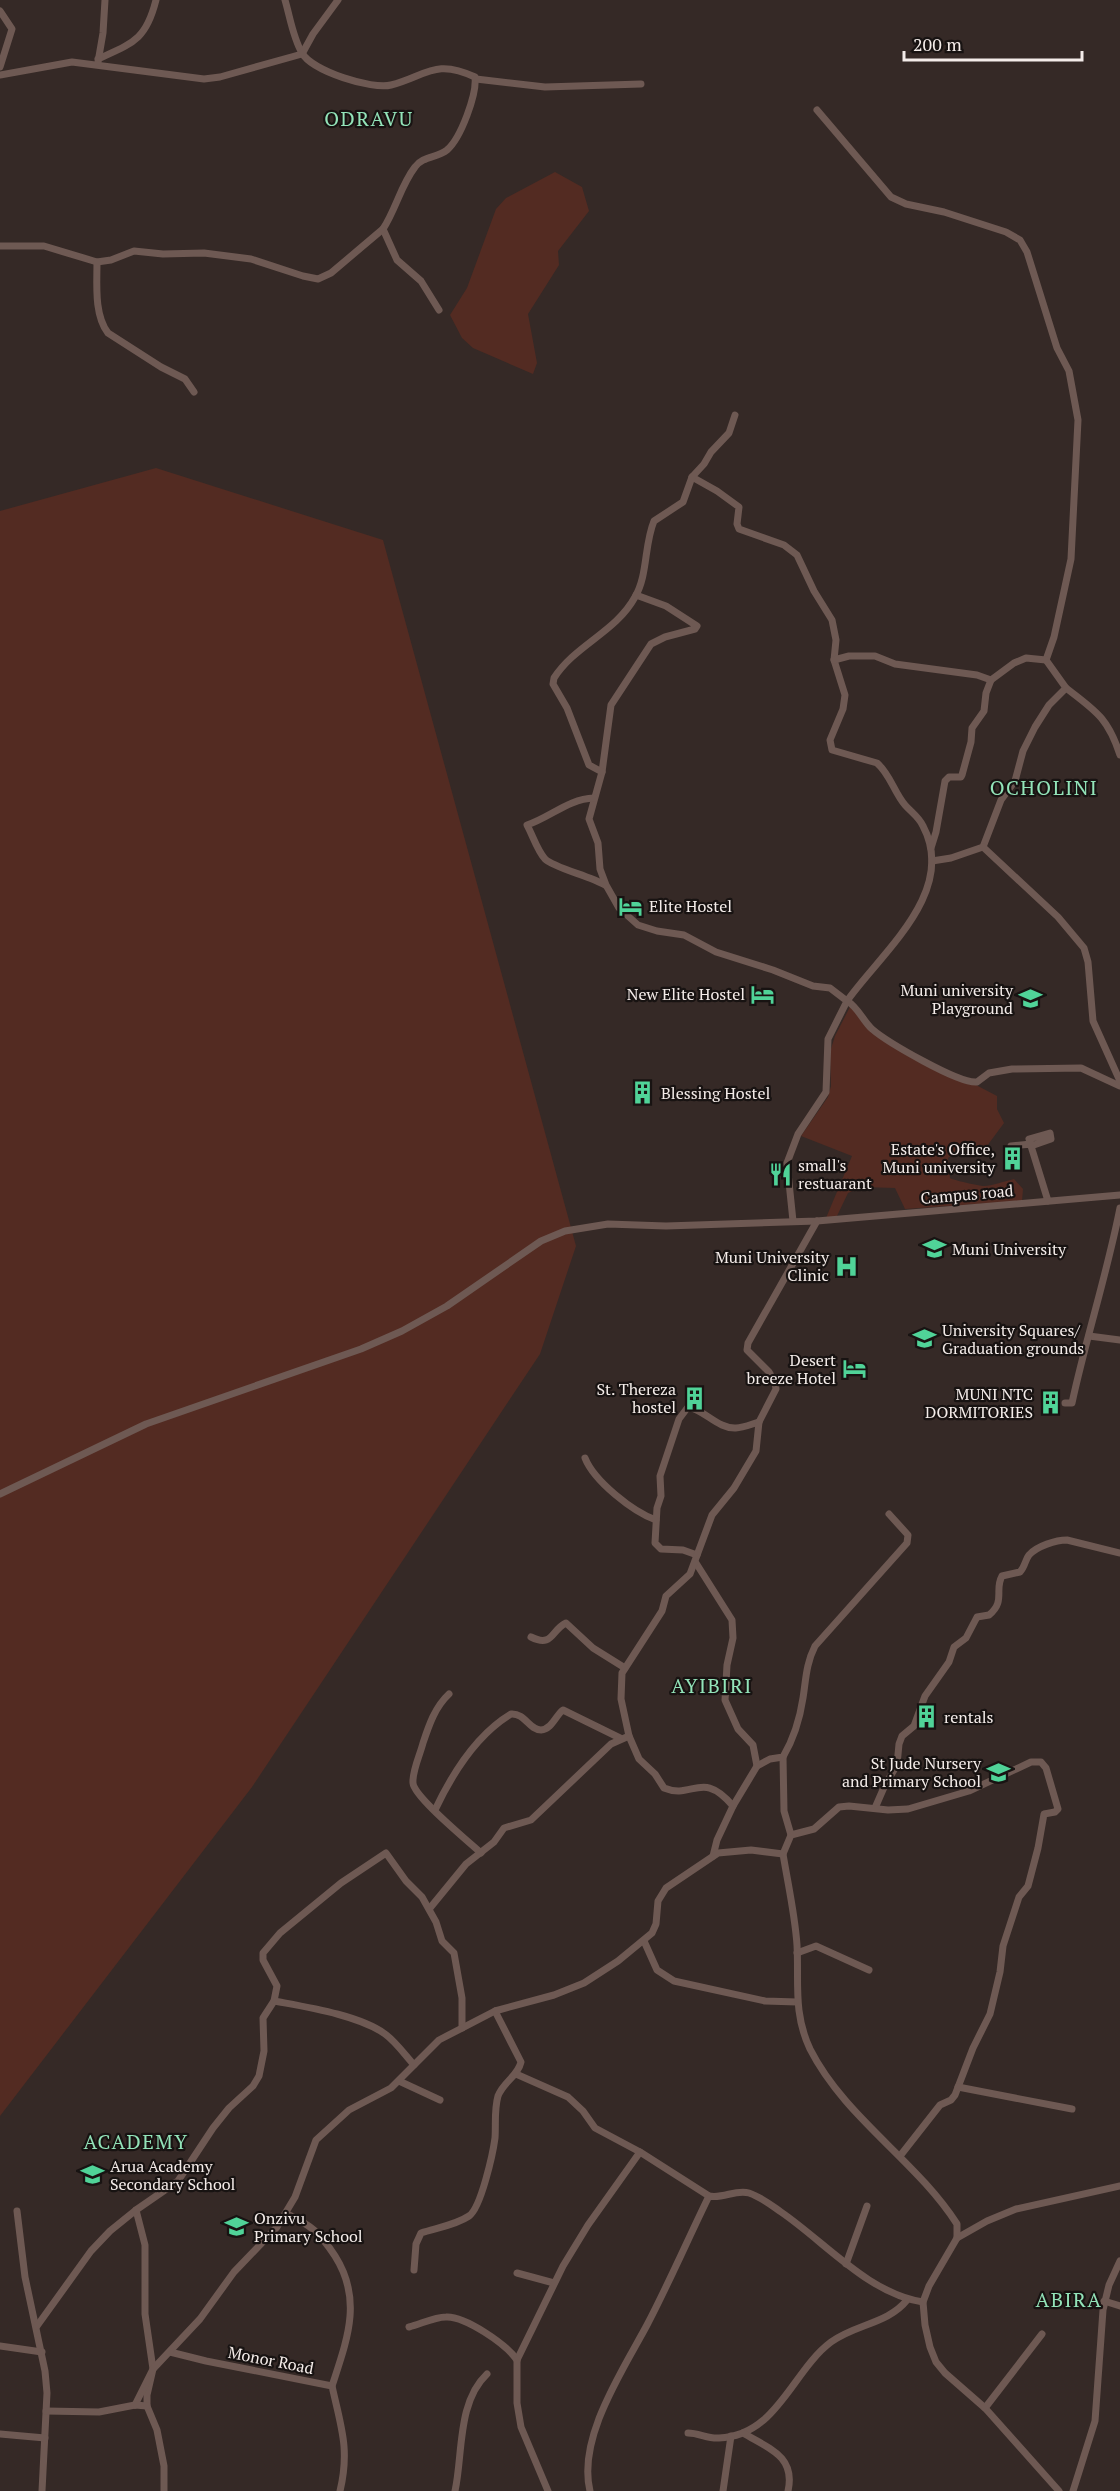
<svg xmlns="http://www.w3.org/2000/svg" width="1120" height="2491" viewBox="0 0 1120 2491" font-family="'PT Serif',serif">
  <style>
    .green { fill: #532b22 }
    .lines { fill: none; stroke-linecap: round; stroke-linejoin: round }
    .minor { stroke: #6e5953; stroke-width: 7 }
    .labels { text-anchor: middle; stroke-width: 4.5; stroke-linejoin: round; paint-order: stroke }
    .poi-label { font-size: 16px; fill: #f4ece9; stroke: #181312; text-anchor: start }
    .street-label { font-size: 16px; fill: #f4ece9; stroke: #181312 }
    .quarter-label { font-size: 20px; letter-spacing: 1.5px; fill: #93e4b9; stroke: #181312 }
  </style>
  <rect width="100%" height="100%" fill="#352926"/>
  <g class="green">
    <polygon points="555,172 582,187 589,211 558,251 559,265 528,314 537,363 533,374 473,348 462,338 450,315 467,288 496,209 506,198"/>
    <polygon points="156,468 383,540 576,1246 540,1354 252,1787 0,2116 0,511"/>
    <path d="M851,1005L868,1026L963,1082L976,1085L997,1096V1109L1004,1123L987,1146H964L948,1158L950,1178C952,1180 980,1186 984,1186C992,1186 1005,1181 1014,1179L1023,1189L1022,1201L905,1209L895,1188L862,1187L848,1193L836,1218H826L852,1156L801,1136L828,1097L831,1086L830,1052L835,1036Z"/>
  </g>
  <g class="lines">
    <g class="minor">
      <path d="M285,0C290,17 293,38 302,53C312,71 372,90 391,85C426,76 435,58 475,77C477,94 461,138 447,150C437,158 423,156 415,167C401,185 396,209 383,229L397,260L421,281L439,310"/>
      <polyline points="0,11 12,29 0,67"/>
      <path d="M98,59C133,43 146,40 156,0"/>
      <polyline points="98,62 103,33 105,0"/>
      <polyline points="0,75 72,62 204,79 220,77 302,54 313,34 338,0"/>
      <polyline points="476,79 545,87 641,84"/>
      <polyline points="817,110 891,197 906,204 944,212 1006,232 1020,240 1027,252 1057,348 1069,371 1078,420 1071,559 1054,637 1046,660 1066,688 1049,705 1035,727 1023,751 1015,781 1001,800 983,847 951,858 932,861"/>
      <polyline points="0,246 44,246 97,262 111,260 134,251 163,254 204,253 251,259 303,276 318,279 331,273 383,229"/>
      <path d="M97,262C97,284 94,315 108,333L161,367L185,379L194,392"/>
      <path d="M692,477L717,491L739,507L737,524L739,529L784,545L797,555L814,591L832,620L836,640L834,660L845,695L843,709L830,740L832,750L877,763C890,774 894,792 905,805C911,812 919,817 923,826C958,892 881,953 847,1001C858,1007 863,1021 872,1029C887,1042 959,1084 977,1082L989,1073L1012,1069L1081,1068L1120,1086"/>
      <polyline points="636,595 666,606 697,626 695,629 665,637 651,644 611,705 602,772 589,819 598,843 600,869 606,885 619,908 638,925 657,931 684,935 716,952 773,970 813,986 830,988 847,1001 828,1039 826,1092 798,1134 787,1163 793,1221"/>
      <polyline points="834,660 849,656 875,656 895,664 977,675 991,680"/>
      <path d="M1066,688C1096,711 1108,718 1120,755"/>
      <path d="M602,772L589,765L567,708L553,684L554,678C575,645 616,632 635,597C648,575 644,545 654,521L683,502L692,477L704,464L711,452L729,433L735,415"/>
      <path d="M594,798C568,799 551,817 527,825C533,836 537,850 545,859C554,868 590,876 605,885"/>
      <polyline points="983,847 1058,917 1084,948 1088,962 1093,1021 1120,1081"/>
      <polyline points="931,848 936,832 945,781 949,777 961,777 962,775 971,742 972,728 984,711 986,693 991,680 1014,663 1026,658 1046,660"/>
      <polyline points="1011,1146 1031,1144 1029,1139 1050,1133 1051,1139 1031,1146 1048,1201"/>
      <polyline points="1089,1336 1120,1340"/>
      <path d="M1065,1403H1072C1086,1338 1107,1274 1120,1208"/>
      <path d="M585,1458C594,1481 633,1512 656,1520"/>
      <polyline points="0,1494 146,1424 361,1349 402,1331 447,1306 541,1241 565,1231 608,1224 666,1226 817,1221 1120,1195"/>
      <path d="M697,1555L683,1550L661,1549L655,1543L657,1508L661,1496L660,1476L679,1419L688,1407C705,1410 718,1429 736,1428C743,1428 752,1424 759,1422"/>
      <polyline points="696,1563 732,1620 733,1638 727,1665 725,1700 738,1729 753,1745 757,1766"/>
      <path d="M531,1637C553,1648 551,1630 566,1623L593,1648L625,1668"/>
      <path d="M449,1694C435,1707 429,1725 423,1743C420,1755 412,1771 413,1783C414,1797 468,1841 481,1853"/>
      <path d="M629,1736L639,1759L655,1774L664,1788C693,1800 702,1769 733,1806"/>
      <polyline points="783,1757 784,1811 791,1835"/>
      <path d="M875,1808L885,1785L897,1765L899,1744L902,1736L914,1726L925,1696L949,1662L954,1647L966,1638L977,1617L989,1615C1006,1601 994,1590 1002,1576L1020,1572C1025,1567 1025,1560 1029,1555C1037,1546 1056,1540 1067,1540L1120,1553"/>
      <path d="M435,1810C452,1774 476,1735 511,1714C525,1713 529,1730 541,1730C552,1729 556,1715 563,1710L620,1738"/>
      <polyline points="783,1854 791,1835 814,1829 839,1807 849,1806 888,1810 908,1809 969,1791 1031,1762 1041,1762 1046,1768 1058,1809 1055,1812 1044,1814 1038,1848 1028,1886 1019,1897 1003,1946 1000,1972 990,2014 973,2048 955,2095 951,2100 940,2105 900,2156"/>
      <path d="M713,1856L717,1840L733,1806L757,1766L770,1759L783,1757C793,1740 800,1718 803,1698C806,1679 806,1664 815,1646L907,1543L908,1535L889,1514"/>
      <polyline points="430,1908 466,1864 494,1842 504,1828 531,1820 611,1744 629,1736 621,1699 622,1673 662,1611 666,1596 690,1574 712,1515 734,1488 756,1451 759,1422 776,1389 775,1382 769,1372 747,1350 748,1343 817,1221"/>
      <polyline points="644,1941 657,1970 674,1981 765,2001 797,2002"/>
      <polyline points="797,1953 816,1946 869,1970"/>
      <path d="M274,2001C306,2007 359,2015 385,2034C396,2042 405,2055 414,2065"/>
      <path d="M516,2074L568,2097L583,2111L595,2128L640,2152L709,2196C723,2199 736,2189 749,2193C761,2197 771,2205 781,2212C825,2242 869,2294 923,2302"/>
      <polyline points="399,2081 440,2100"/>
      <polyline points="958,2087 1072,2109"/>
      <polyline points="136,2210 145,2245 145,2314 153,2369 147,2395 147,2406 157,2430 164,2466 164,2491"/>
      <polyline points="17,2211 25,2277 45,2371 47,2393 42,2491"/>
      <path d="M287,2214C311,2225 320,2233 335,2256C363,2300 347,2340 332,2386"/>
      <polyline points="957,2238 987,2221 1016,2209 1120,2186"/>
      <polyline points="846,2264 867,2206"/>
      <path d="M414,2270L416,2244L421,2233C436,2228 456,2225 469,2216C481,2208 493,2153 495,2138C496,2124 494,2110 498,2096C503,2082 518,2076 521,2062L495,2011"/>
      <polyline points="517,2273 554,2283"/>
      <polyline points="1104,2301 1120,2306"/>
      <polyline points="37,2326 91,2251 110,2231 136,2210 178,2181 213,2128 229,2108 253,2086 259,2076 264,2051 263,2018 274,2001 277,1986 263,1960 263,1953 280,1933 341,1883 386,1853 406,1881 422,1897 436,1922 442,1941 454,1953 462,1998 462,2028"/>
      <path d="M409,2327C421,2324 434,2317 446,2317C465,2316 506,2344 517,2360"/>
      <polyline points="0,2346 42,2352"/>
      <path d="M170,2352L206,2361L332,2386C341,2427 350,2449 340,2491"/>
      <path d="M135,2405L153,2369L200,2319L234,2272L277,2227L295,2197L316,2140L349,2110L391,2088L439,2040L495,2011L554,1995L584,1983L618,1961L652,1933L656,1924L658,1901L666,1888L718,1853L751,1850L783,1854C788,1884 795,1915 797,1945C799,1982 793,2013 810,2049C845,2118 916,2160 957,2224V2238L929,2286L923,2302L925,2325L930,2347L936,2362L945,2373L985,2408L1059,2491"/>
      <polyline points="985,2408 1042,2334"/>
      <polyline points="46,2411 99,2412 135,2405 147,2406"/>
      <path d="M688,2433C699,2433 708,2439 719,2438C777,2436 792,2371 831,2342C855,2324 888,2324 907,2300"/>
      <path d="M743,2433C768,2448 796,2456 788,2491"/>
      <polyline points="0,2434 45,2438"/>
      <path d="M455,2491C463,2455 457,2402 487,2374"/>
      <polyline points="548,2491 521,2427 517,2403 517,2360 563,2266 588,2225 640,2152"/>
      <path d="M590,2491C577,2438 623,2370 647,2325C669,2283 688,2239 709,2196"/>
      <polyline points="723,2491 731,2436"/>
      <polyline points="1073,2491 1095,2421 1103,2310 1109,2285 1120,2261"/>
    </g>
  </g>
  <defs>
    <symbol id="hotel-bare" viewBox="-9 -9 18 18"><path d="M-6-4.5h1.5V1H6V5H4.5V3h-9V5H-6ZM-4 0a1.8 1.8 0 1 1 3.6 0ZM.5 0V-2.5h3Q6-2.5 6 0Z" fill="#50d398" stroke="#181312" stroke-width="2.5" paint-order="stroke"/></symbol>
    <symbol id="school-bare" viewBox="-9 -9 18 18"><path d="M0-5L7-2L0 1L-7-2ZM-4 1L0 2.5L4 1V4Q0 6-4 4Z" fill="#50d398" stroke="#181312" stroke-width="2.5" paint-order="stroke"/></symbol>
    <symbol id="building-bare" viewBox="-9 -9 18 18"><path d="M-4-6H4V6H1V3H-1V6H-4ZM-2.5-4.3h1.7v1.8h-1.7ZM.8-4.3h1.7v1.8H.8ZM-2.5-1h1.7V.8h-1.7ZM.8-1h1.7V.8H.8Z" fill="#50d398" stroke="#181312" stroke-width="2.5" paint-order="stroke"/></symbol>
    <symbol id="restaurant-bare" viewBox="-9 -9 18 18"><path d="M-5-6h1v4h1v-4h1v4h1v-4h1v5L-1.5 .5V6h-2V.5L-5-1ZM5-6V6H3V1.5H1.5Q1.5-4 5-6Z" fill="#50d398" stroke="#181312" stroke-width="2.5" paint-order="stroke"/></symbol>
    <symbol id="university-bare" viewBox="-9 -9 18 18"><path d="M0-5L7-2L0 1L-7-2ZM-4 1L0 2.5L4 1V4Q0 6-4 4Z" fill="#50d398" stroke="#181312" stroke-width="2.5" paint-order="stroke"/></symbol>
    <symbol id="hospital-bare" viewBox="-9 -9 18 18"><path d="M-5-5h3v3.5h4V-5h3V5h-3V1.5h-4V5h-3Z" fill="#50d398" stroke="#181312" stroke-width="2.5" paint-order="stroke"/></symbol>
  </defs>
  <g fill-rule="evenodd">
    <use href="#hotel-bare" x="614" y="890" width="33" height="33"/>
    <use href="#hotel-bare" x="746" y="978" width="33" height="33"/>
    <use href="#school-bare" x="1014" y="982" width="33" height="33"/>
    <use href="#building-bare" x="626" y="1076" width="33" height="33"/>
    <use href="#building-bare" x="996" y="1142" width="33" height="33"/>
    <use href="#restaurant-bare" x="764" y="1158" width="33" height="33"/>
    <use href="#university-bare" x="918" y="1232" width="33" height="33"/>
    <use href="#hospital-bare" x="830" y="1250" width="33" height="33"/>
    <use href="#university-bare" x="908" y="1322" width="33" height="33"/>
    <use href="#hotel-bare" x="838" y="1352" width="33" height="33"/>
    <use href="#building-bare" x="678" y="1382" width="33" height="33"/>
    <use href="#building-bare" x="1034" y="1386" width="33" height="33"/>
    <use href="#building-bare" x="910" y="1700" width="33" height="33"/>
    <use href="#school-bare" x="982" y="1756" width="33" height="33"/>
    <use href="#school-bare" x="76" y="2158" width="33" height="33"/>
    <use href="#school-bare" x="220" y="2210" width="33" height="33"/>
  </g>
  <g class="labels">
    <g class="poi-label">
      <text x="649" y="912">Elite Hostel</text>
      <text x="1013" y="996" text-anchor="end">Muni university<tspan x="1013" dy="18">Playground</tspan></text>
      <text x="745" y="1000" text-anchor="end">New Elite Hostel</text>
      <text x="661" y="1099">Blessing Hostel</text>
      <text x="995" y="1155" text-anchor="end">Estate's Office,<tspan x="995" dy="18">Muni university</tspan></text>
      <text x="798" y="1171">small's<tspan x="798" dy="18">restuarant</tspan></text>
      <text x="952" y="1255">Muni University</text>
      <text x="829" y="1263" text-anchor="end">Muni University<tspan x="829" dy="18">Clinic</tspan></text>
      <text x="942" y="1336">University Squares/<tspan x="942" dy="18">Graduation grounds</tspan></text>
      <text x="836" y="1366" text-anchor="end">Desert<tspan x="836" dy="18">breeze Hotel</tspan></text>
      <text x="676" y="1395" text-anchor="end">St. Thereza<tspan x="676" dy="18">hostel</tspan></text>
      <text x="1033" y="1400" text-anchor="end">MUNI NTC<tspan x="1033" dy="18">DORMITORIES</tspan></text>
      <text x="944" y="1723">rentals</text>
      <text x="981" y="1769" text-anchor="end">St Jude Nursery<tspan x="981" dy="18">and Primary School</tspan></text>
      <text x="110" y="2172">Arua Academy<tspan x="110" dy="18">Secondary School</tspan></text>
      <text x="254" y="2224">Onzivu<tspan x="254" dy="18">Primary School</tspan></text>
    </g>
    <g class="street-label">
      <text transform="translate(967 1194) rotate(-5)" y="6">Campus road</text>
      <text transform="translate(271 2360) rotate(11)" y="6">Monor Road</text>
    </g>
    <g class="quarter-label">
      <text x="369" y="126">ODRAVU</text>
      <text x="1044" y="795">OCHOLINI</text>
      <text x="712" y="1693">AYIBIRI</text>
      <text x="136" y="2149">ACADEMY</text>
      <text x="1069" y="2307">ABIRA</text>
    </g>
  </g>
  <path d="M904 51v9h178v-9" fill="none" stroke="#f4ece9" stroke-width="3"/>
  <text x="913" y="51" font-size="18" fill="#f4ece9" stroke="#181312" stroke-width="4.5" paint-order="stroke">200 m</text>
</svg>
